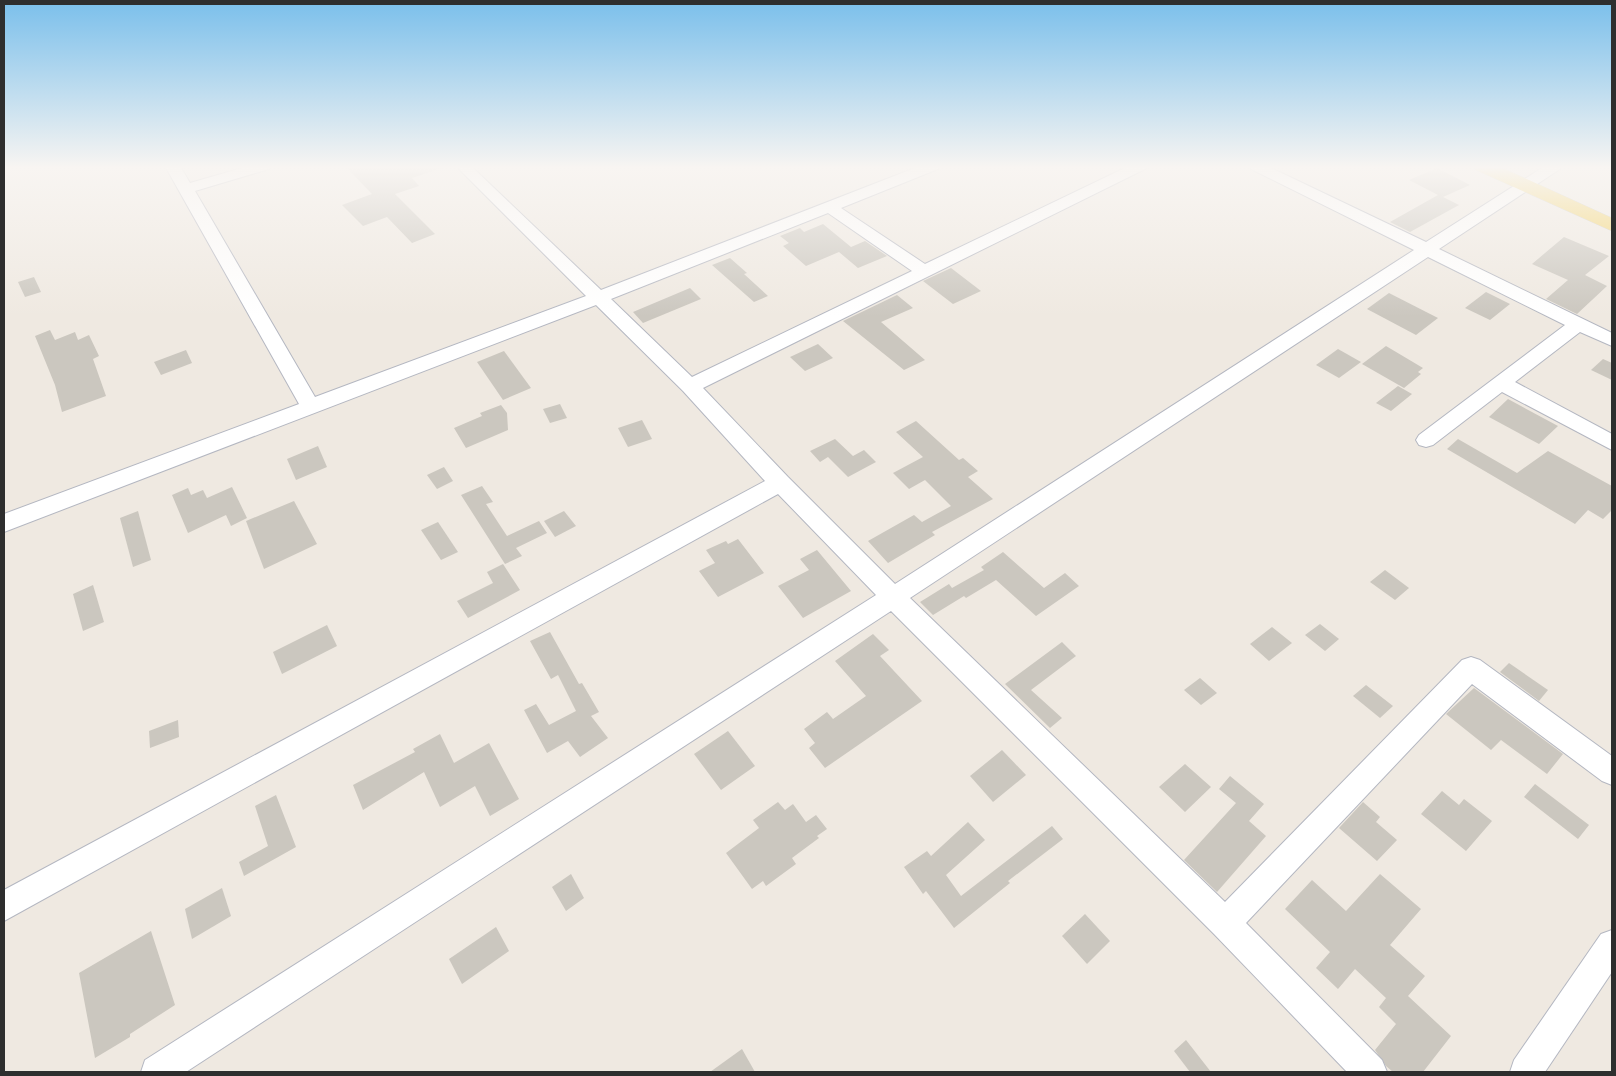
<svg xmlns="http://www.w3.org/2000/svg" width="1616" height="1076" viewBox="0 0 1616 1076" font-family="'Golos Text',sans-serif">
  <style>
    .building { fill: #cbc7bf }
    .lines { fill: none; stroke-linecap: round; stroke-linejoin: round }
    .minor-casing { stroke: #b4b7c1; stroke-width: 2 }
    .major-casing { stroke: #c9c9c9; stroke-width: 1 }
    .minor { fill: #fff; fill-rule: evenodd }
    .major { fill: #f2d163; fill-rule: evenodd }
  </style>
  <rect width="100%" height="100%" fill="#efe9e1"/>
  <g class="building">
    <polygon points="345,166 442,166 442,168 412,178 419,186 395,194 435,234 412,243 387,217 363,226 342,205 372,194"/>
    <polygon points="1437,168 1470,185 1443,197 1459,205 1410,232 1390,222 1438,195 1409,180"/>
    <polygon points="823,224 851,247 865,241 887,256 858,268 839,252 806,266 783,246 789,243 780,236 800,228 804,232"/>
    <polygon points="1564,237 1609,256 1585,275 1607,286 1577,314 1546,299 1568,280 1532,264"/>
    <polygon points="730,258 747,273 744,274 768,296 754,302 712,265"/>
    <polygon points="951,268 981,291 953,304 923,281"/>
    <polygon points="34,277 41,292 25,297 18,282"/>
    <polygon points="690,288 701,299 643,323 633,312"/>
    <polygon points="1486,292 1510,304 1490,320 1465,308"/>
    <polygon points="1389,293 1438,318 1416,335 1367,309"/>
    <polygon points="897,295 913,308 881,322 925,360 904,370 843,321"/>
    <polygon points="50,330 55,340 75,332 78,340 89,335 99,356 93,359 106,396 62,412 55,385 35,336"/>
    <polygon points="818,344 833,358 805,371 790,357"/>
    <polygon points="1386,346 1423,368 1418,372 1421,374 1404,388 1362,364"/>
    <polygon points="1338,349 1361,362 1339,378 1316,365"/>
    <polygon points="186,350 192,363 161,375 154,362"/>
    <polygon points="504,351 531,388 503,400 477,362"/>
    <polygon points="1603,359 1612,363 1612,380 1591,370"/>
    <polygon points="1398,386 1412,394 1391,411 1376,403"/>
    <polygon points="1508,399 1558,426 1539,444 1489,417"/>
    <polygon points="560,404 567,418 550,423 543,409"/>
    <polygon points="501,405 507,413 508,430 466,448 454,428 482,416 480,413"/>
    <polygon points="642,420 652,439 628,447 618,428"/>
    <polygon points="916,421 959,460 963,458 978,471 968,477 993,499 932,532 935,535 888,563 868,541 914,515 922,522 951,506 925,480 909,489 893,473 923,457 896,432"/>
    <polygon points="835,439 853,456 864,450 876,462 848,477 828,457 820,462 810,451"/>
    <polygon points="1458,439 1517,473 1548,451 1612,486 1612,510 1603,519 1588,510 1575,524 1447,449"/>
    <polygon points="318,446 327,467 296,480 287,459"/>
    <polygon points="444,467 453,481 437,489 427,475"/>
    <polygon points="482,486 493,502 486,504 507,536 539,521 547,533 516,548 522,556 505,564 461,495"/>
    <polygon points="232,487 247,518 231,526 226,515 188,533 172,495 188,488 191,495 203,490 207,498"/>
    <polygon points="294,501 317,544 264,569 246,521"/>
    <polygon points="138,511 151,560 133,567 120,518"/>
    <polygon points="564,511 576,526 555,537 544,521"/>
    <polygon points="438,522 458,552 441,560 421,530"/>
    <polygon points="738,539 764,573 718,597 699,571 715,563 706,550 726,541 728,544"/>
    <polygon points="817,550 851,591 803,618 778,586 809,570 800,559"/>
    <polygon points="1003,552 1044,588 1065,573 1079,586 1036,616 996,580 966,598 964,596 933,615 920,602 949,584 952,588 984,570 981,567"/>
    <polygon points="503,564 520,590 468,618 457,601 493,583 487,572"/>
    <polygon points="1385,570 1409,588 1395,600 1370,582"/>
    <polygon points="93,585 104,622 83,631 73,594"/>
    <polygon points="1320,624 1339,639 1325,651 1305,635"/>
    <polygon points="327,625 337,646 282,674 273,652"/>
    <polygon points="1272,627 1292,643 1269,661 1250,644"/>
    <polygon points="550,632 579,684 582,683 599,712 591,716 608,738 580,757 568,741 547,753 524,710 536,704 549,725 576,711 558,675 551,679 530,641"/>
    <polygon points="873,634 889,650 880,656 922,701 825,768 809,748 815,743 804,729 827,712 833,719 866,696 835,661"/>
    <polygon points="1062,642 1076,656 1031,690 1062,718 1050,728 1005,684"/>
    <polygon points="1509,663 1548,690 1539,701 1500,672"/>
    <polygon points="1200,678 1217,693 1201,705 1184,690"/>
    <polygon points="1366,685 1393,706 1380,718 1353,696"/>
    <polygon points="1474,688 1563,754 1547,774 1501,740 1491,750 1446,714"/>
    <polygon points="178,720 179,737 150,748 149,731"/>
    <polygon points="728,731 755,766 721,790 694,754"/>
    <polygon points="440,734 454,763 489,743 519,799 490,816 475,786 440,807 424,772 363,810 353,785 415,752 413,749"/>
    <polygon points="1002,750 1026,775 993,802 970,776"/>
    <polygon points="1185,764 1211,787 1185,812 1159,787"/>
    <polygon points="1230,776 1264,804 1249,821 1266,836 1217,892 1184,860 1236,803 1219,789"/>
    <polygon points="1535,784 1589,825 1578,839 1524,797"/>
    <polygon points="1442,791 1459,805 1464,799 1492,821 1466,851 1421,814"/>
    <polygon points="276,795 296,847 244,876 239,862 268,846 255,806"/>
    <polygon points="778,802 785,810 793,804 806,822 816,815 827,829 817,836 819,838 792,858 796,864 766,886 763,881 752,889 726,853 759,828 753,820"/>
    <polygon points="1363,802 1380,817 1376,822 1397,840 1377,861 1339,828"/>
    <polygon points="968,822 985,840 946,875 961,896 1052,826 1063,839 1008,881 1010,883 954,928 926,891 923,894 904,867 927,851 931,856"/>
    <polygon points="571,874 584,898 566,911 552,887"/>
    <polygon points="1380,874 1421,909 1390,945 1425,976 1408,996 1451,1036 1423,1072 1393,1072 1386,1066 1375,1050 1396,1024 1379,1007 1386,998 1355,969 1338,989 1316,968 1330,952 1285,909 1312,880 1346,911"/>
    <polygon points="222,888 231,916 192,939 185,909"/>
    <polygon points="1085,914 1110,941 1087,964 1062,936"/>
    <polygon points="496,927 509,951 462,984 449,959"/>
    <polygon points="151,931 175,1005 130,1034 130,1037 95,1058 79,973"/>
    <polygon points="1186,1040 1211,1072 1190,1072 1174,1051"/>
    <polygon points="742,1049 755,1072 710,1072"/>
  </g>
  <g class="lines">
    <defs>
      <g id="minor">
        <path d="M165,166H180L190,183L249,166H272L269,169L195,191L315,397L586,296L456,166H471L601,290L920,166H941L938,169L841,208L925,264L1129,166H1147L1145,169L703,388L788,477L895,584L1414,250L1251,169L1249,166H1267L1426,242L1545,166H1562L1560,169L1439,249L1612,333V346L1580,332L1515,382L1612,434V450L1502,392L1433,445L1426,447L1419,445L1416,440L1419,435L1565,325L1428,257L910,598L1225,902L1462,660L1471,657L1480,660L1612,756V785L1602,781L1472,684L1246,923L1382,1060L1387,1072H1347L1214,934L891,611L186,1072H141L145,1060L876,595L778,494L4,921V890L765,481L683,391L596,305L4,532V514L299,404ZM828,213L912,271L692,377L611,299Z"/>
        <polygon points="1612,930 1612,972 1545,1072 1510,1072 1514,1060 1601,934"/>
      </g>
      <polygon id="major" points="1474,166 1498,166 1612,218 1612,231 1476,170"/>
    </defs>
    <use href="#minor" class="minor-casing"/>
    <use href="#major" class="major-casing"/>
    <use href="#minor" class="minor"/>
    <use href="#major" class="major"/>
  </g>
  <linearGradient id="sky" x2="0" y2="1"><stop stop-color="#7abfeb"/><stop offset="0.53" stop-color="#f8f5f2"/><stop offset="1" stop-color="#f8f5f2" stop-opacity="0"/></linearGradient>
  <rect width="1616" height="316" fill="url(#sky)"/>
  <rect width="1616" height="1076" fill="none" stroke="#2e2e2e" stroke-width="10"/>
</svg>
